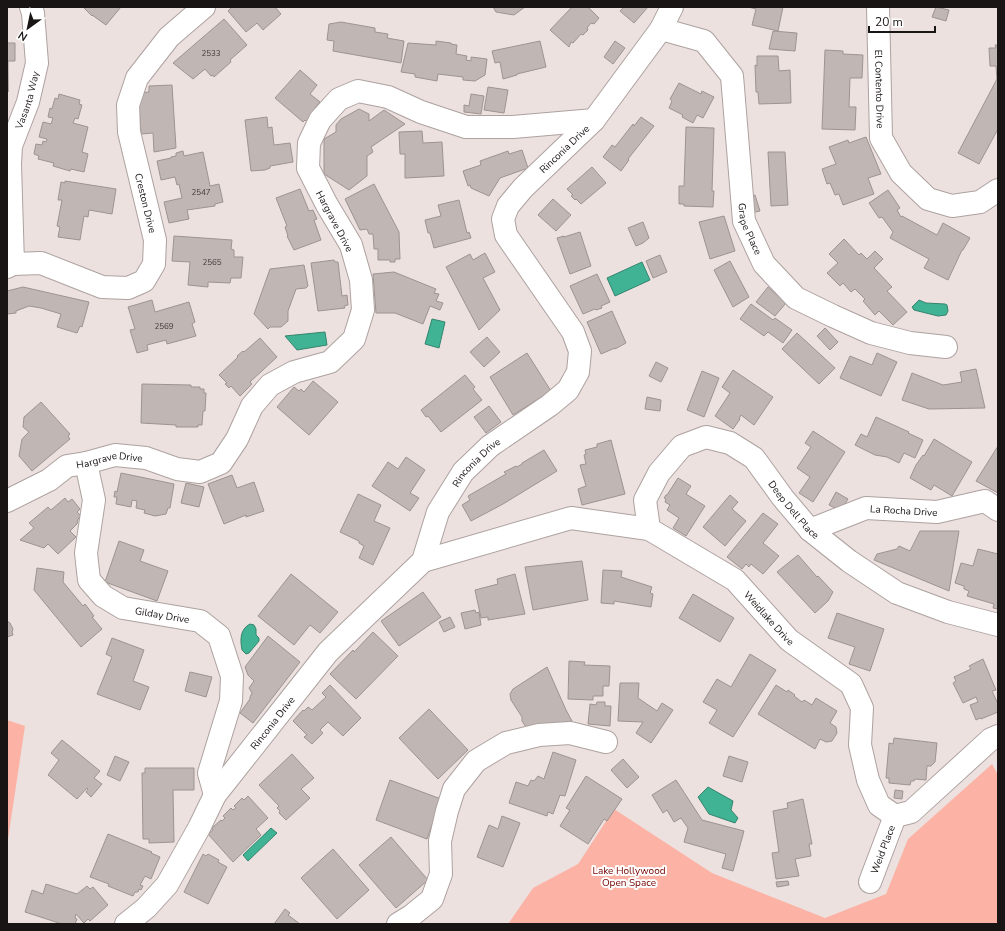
<svg xmlns="http://www.w3.org/2000/svg" width="1005" height="931" viewBox="0 0 1005 931" font-family="'Nunito Sans',sans-serif">
  <style>
    .green { fill: #fcb3a6 }
    .water { fill: #40b395; stroke: #34846e }
    .building { fill: #c0b6b4; stroke: #9d9492 }
    .lines { fill: none; stroke-linecap: round; stroke-linejoin: round }
    .street-casing { stroke: #ada2a0; stroke-width: 24 }
    .street { stroke: #fff; stroke-width: 22 }
    .labels { text-anchor: middle; stroke-width: 4; stroke-linejoin: round; paint-order: stroke }
    .number-label { font-size: 8px; fill: #433d3c }
    .street-label { font-size: 10px; fill: #191514; stroke: #fff }
    .park-label { font-size: 10px; fill: #740400; stroke: #fff }
  </style>
  <rect width="100%" height="100%" fill="#ece1df"/>
  <g class="green">
    <polygon points="7,720 25,726 7,846"/>
    <polygon points="992,764 998,775 998,924 508,924 533,888 578,864 614,809 712,873 825,918 886,894 908,839"/>
  </g>
  <g class="water">
    <polygon points="642,262 650,280 615,296 607,278"/>
    <polygon points="919,300 926,303 945,304 947,305 948,311 946,315 938,316 914,310 912,307"/>
    <polygon points="432,319 445,322 439,348 425,344"/>
    <polygon points="325,332 327,345 297,350 285,336"/>
    <path d="M250,624L254,625L256,629V635L259,638V641L249,653L246,654L242,650C240,640 240,629 250,624Z"/>
    <polygon points="708,787 733,801 731,810 738,818 735,823 709,814 698,797"/>
    <polygon points="271,828 277,833 248,861 243,855"/>
  </g>
  <g class="building">
    <polygon points="83,7 121,7 106,25 92,15 92,16"/>
    <polygon points="232,7 275,7 281,14 263,30 257,23 246,32 228,11"/>
    <polygon points="493,7 525,7 514,15 496,12"/>
    <polygon points="572,7 588,7 599,18 594,24 591,23 587,28 588,30 583,35 581,34 573,43 571,42 569,47 550,30"/>
    <polygon points="624,7 648,7 634,23 620,11"/>
    <polygon points="748,7 783,7 778,31 752,25 756,9"/>
    <polygon points="936,7 949,10 946,21 932,17"/>
    <polygon points="224,19 247,45 230,60 231,62 214,77 213,75 211,76 205,69 193,79 173,63"/>
    <polygon points="341,22 375,28 375,32 388,34 387,38 404,41 401,63 333,51 334,41 327,40 329,24"/>
    <polygon points="773,31 797,33 795,51 769,49"/>
    <polygon points="436,41 451,43 451,44 457,45 456,54 467,56 466,60 471,61 471,57 487,59 485,75 475,81 463,80 463,77 438,74 437,81 415,77 415,74 401,72 408,43 436,45"/>
    <polygon points="540,41 546,67 517,74 517,75 503,79 500,62 495,63 492,51"/>
    <polygon points="615,41 625,48 613,64 604,57"/>
    <polygon points="7,43 15,43 15,61 8,61 8,92"/>
    <polygon points="995,45 998,45 998,129 979,164 958,153 997,79 996,66 990,66 989,48 996,48"/>
    <polygon points="825,50 843,51 843,54 863,55 862,78 850,78 849,107 856,107 855,130 822,129"/>
    <polygon points="757,56 778,56 779,71 790,70 791,103 759,104 758,92 756,92 755,65 757,66"/>
    <polygon points="300,70 317,85 310,94 320,102 315,108 318,110 307,122 305,120 303,122 275,98"/>
    <polygon points="679,83 701,94 702,91 714,97 703,118 697,115 693,123 682,117 683,115 669,108 672,101 670,99"/>
    <polygon points="172,85 176,148 154,152 153,133 141,134 138,93 149,92 149,86"/>
    <polygon points="488,87 508,90 504,113 484,110"/>
    <polygon points="59,94 80,100 79,104 82,105 78,119 75,118 73,123 88,127 82,152 88,154 84,172 71,169 70,171 53,166 54,163 38,159 39,156 34,154 36,144 42,145 43,141 46,142 47,139 39,137 43,122 51,124 53,118 48,117 50,108 52,109 55,98 58,99"/>
    <polygon points="471,94 484,96 481,114 464,112 464,105 469,106"/>
    <polygon points="359,109 369,114 369,121 384,110 405,124 371,147 373,152 367,156 367,176 349,190 324,174 324,139 336,132 336,125 341,119"/>
    <polygon points="267,117 268,128 272,127 274,145 290,143 293,162 270,166 270,168 265,170 251,171 245,120"/>
    <polygon points="641,117 654,126 628,159 629,160 621,171 603,157 612,145 615,147 633,124 634,126"/>
    <polygon points="686,127 714,128 712,191 714,191 713,207 684,206 684,204 679,204 679,186 684,186"/>
    <polygon points="422,131 423,143 442,142 444,176 405,178 405,154 400,154 399,132"/>
    <polygon points="866,137 881,174 868,178 874,194 843,205 839,194 835,195 830,183 827,184 822,169 836,164 829,147 848,140 849,143"/>
    <polygon points="522,150 528,168 500,178 489,196 471,188 470,185 468,186 463,171 481,165 480,161 508,151 509,154"/>
    <polygon points="183,151 184,156 203,152 210,186 219,184 223,202 215,204 215,206 187,210 189,219 169,223 164,202 182,198 179,184 177,185 175,177 161,180 157,161 171,158 171,157 176,156 176,153"/>
    <polygon points="768,152 785,152 788,205 771,206"/>
    <polygon points="592,167 606,183 581,204 576,199 575,200 571,196 573,195 567,189"/>
    <polygon points="65,181 116,189 112,214 89,210 88,217 84,216 80,240 58,237 60,227 57,226 62,200 58,200 61,182 65,183"/>
    <polygon points="374,184 399,232 400,259 395,259 395,262 390,262 390,260 378,260 378,249 374,249 373,234 369,234 367,229 360,230 345,199"/>
    <polygon points="300,189 309,211 313,210 317,219 314,220 321,240 294,250 287,236 288,236 285,227 287,226 276,198"/>
    <polygon points="888,190 900,208 897,210 901,217 902,216 937,235 943,223 970,238 963,250 962,250 948,280 924,268 929,259 890,238 893,232 882,217 879,218 869,203"/>
    <polygon points="755,195 760,211 750,213 745,198"/>
    <polygon points="553,199 571,215 556,231 538,215"/>
    <polygon points="459,200 467,233 469,232 471,238 434,248 430,233 428,233 425,220 441,216 438,205"/>
    <polygon points="724,216 735,251 710,259 699,222"/>
    <polygon points="643,222 649,238 643,243 636,246 628,228"/>
    <polygon points="580,232 591,266 570,274 557,238 564,236 564,237"/>
    <polygon points="174,236 232,240 231,249 234,250 234,257 243,257 241,278 231,278 230,283 208,282 208,287 188,285 190,262 172,261"/>
    <polygon points="844,239 859,255 861,253 867,259 875,251 883,259 874,268 892,287 887,291 907,312 893,325 879,311 875,315 863,301 865,299 855,289 851,292 843,283 840,286 827,273 838,263 829,254"/>
    <polygon points="485,253 495,272 483,278 500,310 479,330 446,267 470,254 473,260"/>
    <polygon points="660,255 667,272 653,278 646,261"/>
    <polygon points="334,260 335,262 338,262 342,296 347,295 348,305 344,306 345,308 318,311 311,263"/>
    <polygon points="730,261 749,297 733,307 714,270"/>
    <polygon points="304,265 308,286 306,288 296,289 288,311 288,321 281,327 270,327 268,329 254,314 270,269"/>
    <polygon points="394,272 436,289 434,293 439,294 436,301 443,303 440,310 430,306 423,324 395,313 376,313 373,274"/>
    <polygon points="597,274 610,302 601,306 602,308 596,310 595,309 583,314 570,286"/>
    <polygon points="23,287 89,302 82,327 80,326 77,333 57,327 61,314 41,308 29,306 16,311 16,313 7,314 7,291"/>
    <polygon points="768,287 786,303 775,316 756,302"/>
    <polygon points="152,300 155,312 189,302 195,322 192,324 196,336 167,344 166,340 147,345 148,350 137,353 130,330 135,329 128,307"/>
    <polygon points="751,304 773,320 775,318 792,330 783,343 768,332 764,336 740,319"/>
    <polygon points="612,311 626,343 615,349 615,348 601,354 587,322"/>
    <polygon points="825,328 838,342 830,350 817,336"/>
    <polygon points="797,333 835,368 819,384 782,349"/>
    <polygon points="487,337 500,352 484,367 470,352"/>
    <polygon points="260,338 277,357 250,382 252,384 240,396 231,386 229,388 225,384 227,383 219,375 238,357 237,356 243,351 244,352"/>
    <polygon points="527,353 551,391 513,415 490,377"/>
    <polygon points="877,353 897,362 881,396 840,378 850,356 872,365"/>
    <polygon points="656,362 668,368 661,382 649,376"/>
    <polygon points="976,369 985,408 929,409 902,400 912,373 943,385 962,382 960,372"/>
    <polygon points="733,370 773,397 754,425 741,415 739,419 740,419 733,429 715,416 730,393 722,387"/>
    <polygon points="702,371 719,378 704,417 687,410"/>
    <polygon points="465,375 475,387 473,389 482,400 441,432 428,416 426,417 421,410"/>
    <polygon points="313,381 338,402 309,435 277,407 294,387 299,391 301,389 304,392"/>
    <polygon points="142,384 191,385 191,387 200,387 200,389 204,389 204,393 206,393 205,411 203,411 202,425 198,425 198,427 176,427 176,425 141,423"/>
    <polygon points="647,397 661,400 660,411 645,409"/>
    <polygon points="41,402 70,434 68,436 70,439 32,471 19,456 22,439 29,432 23,427 24,417"/>
    <polygon points="489,406 501,422 486,433 474,417"/>
    <polygon points="876,417 909,432 908,433 923,440 915,458 904,453 899,463 887,457 875,455 855,445 861,434 867,437"/>
    <polygon points="813,431 845,452 813,502 799,493 810,477 797,468 811,447 805,443"/>
    <polygon points="934,439 972,462 952,496 934,485 931,490 910,478 916,465 923,455 924,456"/>
    <polygon points="611,440 625,494 582,505 578,489 586,486 580,465 586,464 584,455 586,454 585,450 597,447 597,444"/>
    <polygon points="998,446 998,493 976,481"/>
    <polygon points="544,450 557,471 503,504 471,521 462,505 470,500 468,496 506,474 504,472 516,466 517,467 522,464 522,463"/>
    <polygon points="406,457 425,470 410,493 419,498 410,511 372,486 388,462 398,469"/>
    <polygon points="121,473 174,484 170,508 168,508 166,514 155,516 144,513 145,510 136,508 137,501 132,500 131,507 116,504 117,497 114,497 115,491 117,492"/>
    <polygon points="232,475 237,488 254,482 264,511 246,517 246,515 224,524 208,484"/>
    <polygon points="678,478 691,486 686,494 705,506 686,536 673,528 679,518 667,510 670,505 665,502 666,499 664,498 666,495 667,495"/>
    <polygon points="186,483 204,487 199,507 181,503"/>
    <polygon points="836,492 848,499 841,511 829,505"/>
    <polygon points="358,494 381,505 374,521 390,528 373,565 359,558 364,546 359,543 359,541 340,532"/>
    <polygon points="730,495 738,502 732,509 746,521 725,546 703,527"/>
    <polygon points="65,498 68,502 72,499 80,509 77,512 81,516 78,519 77,524 70,531 76,537 58,554 48,544 44,548 20,540 34,528 29,523 48,507 51,510"/>
    <polygon points="763,513 778,524 763,543 779,556 763,574 751,564 749,567 746,564 742,569 727,557"/>
    <polygon points="920,531 959,531 949,591 874,560 877,554 897,549 899,546 910,551"/>
    <polygon points="119,541 144,550 140,561 168,571 157,601 105,582"/>
    <polygon points="978,549 998,554 998,609 993,608 994,604 967,596 969,591 964,589 964,586 955,583 961,563 973,566"/>
    <polygon points="798,555 817,577 818,576 833,592 828,601 815,613 777,572"/>
    <polygon points="582,561 588,600 533,610 525,567"/>
    <polygon points="37,568 64,572 63,582 83,606 85,604 94,616 92,617 102,629 81,647 34,590"/>
    <polygon points="603,570 622,571 621,577 652,587 650,593 653,594 651,607 614,601 614,604 601,603"/>
    <polygon points="291,574 338,612 320,633 310,625 294,645 258,616"/>
    <polygon points="515,574 525,614 488,620 488,617 481,618 475,590 498,584 497,579"/>
    <polygon points="423,592 441,617 399,646 381,621"/>
    <polygon points="693,594 734,618 720,642 679,618"/>
    <polygon points="475,610 476,613 479,612 481,625 465,629 461,613"/>
    <polygon points="837,613 884,629 870,671 849,664 855,647 828,638"/>
    <polygon points="450,617 455,627 444,632 439,622"/>
    <polygon points="7,621 10,623 13,629 12,632 13,635 7,637"/>
    <polygon points="373,632 398,656 356,699 330,674 353,650 354,652"/>
    <polygon points="268,636 300,662 253,723 240,713 250,699 250,697 252,693 249,688 254,681 248,675 245,667"/>
    <polygon points="112,638 144,650 133,681 149,687 140,710 97,694 112,657 106,654"/>
    <polygon points="750,654 776,670 733,737 709,723 717,710 703,702 717,679 731,687"/>
    <polygon points="983,659 996,690 992,691 998,704 998,712 981,719 980,718 976,720 970,705 978,702 976,697 963,703 953,683 956,681 954,677 971,669 969,666"/>
    <polygon points="569,661 585,662 584,665 610,666 609,686 603,686 603,696 593,696 593,700 568,699"/>
    <polygon points="547,667 566,710 572,721 547,725 526,727 522,721 522,717 511,700 510,694 513,689"/>
    <polygon points="190,672 212,677 206,697 185,691"/>
    <polygon points="620,683 639,683 638,698 657,711 662,703 673,710 651,743 636,733 643,722 618,721"/>
    <polygon points="330,685 361,718 343,736 328,722 320,730 323,733 312,744 304,737 307,735 293,721 303,710 304,711 308,707 312,710 326,697 322,693"/>
    <polygon points="776,685 787,692 788,690 795,695 794,696 802,702 804,700 812,705 816,698 837,711 830,723 836,727 837,733 832,741 826,742 820,739 815,749 758,714"/>
    <polygon points="597,702 605,702 605,706 611,706 610,726 588,724 590,704 596,705"/>
    <polygon points="429,709 468,750 438,779 399,738"/>
    <polygon points="894,738 937,743 935,762 931,766 927,766 926,780 915,779 914,781 911,781 910,785 889,783 889,778 886,778 889,743 893,744"/>
    <polygon points="62,740 100,771 94,778 102,784 91,797 86,792 88,789 87,788 77,799 48,775 59,760 51,753"/>
    <polygon points="553,752 576,760 565,796 560,795 553,814 548,812 547,816 509,803 516,782 528,786 531,780 534,781 538,776 544,779"/>
    <polygon points="292,754 314,778 301,789 310,798 286,820 279,813 280,811 277,808 279,806 259,785"/>
    <polygon points="115,756 129,762 120,781 107,775"/>
    <polygon points="729,756 748,762 742,782 723,776"/>
    <polygon points="623,759 639,777 627,788 611,770"/>
    <polygon points="145,768 194,768 194,790 173,790 174,842 149,843 149,839 143,839 142,773 145,773"/>
    <polygon points="586,776 622,799 607,821 604,819 588,844 560,826 570,810 566,808"/>
    <polygon points="390,780 441,799 427,839 376,820"/>
    <polygon points="676,780 702,820 744,831 733,871 722,868 726,854 684,842 688,828 681,818 674,822 667,810 663,813 652,795"/>
    <polygon points="895,790 903,791 902,799 894,798"/>
    <polygon points="248,796 268,818 256,829 261,835 233,862 208,834 213,830 212,828 221,820 222,821 225,818 223,816 231,808 233,810 236,808 234,806 242,798 244,800"/>
    <polygon points="803,799 812,844 809,844 811,856 795,859 799,876 776,879 772,853 779,852 773,811 788,808 787,803"/>
    <polygon points="502,816 520,823 503,867 477,857 489,825 498,829"/>
    <polygon points="108,834 152,852 151,853 160,857 151,879 145,876 140,885 143,886 141,890 139,889 138,892 135,892 133,896 108,886 109,884 90,877"/>
    <polygon points="391,837 428,880 396,908 359,865"/>
    <polygon points="333,849 369,890 337,919 301,878"/>
    <polygon points="203,854 206,856 208,854 219,860 218,862 227,867 208,904 184,892"/>
    <polygon points="788,881 789,885 777,887 776,882"/>
    <polygon points="46,884 77,894 87,886 90,889 93,887 108,905 90,921 88,919 84,923 76,914 75,918 77,919 75,924 62,924 25,912 32,890 43,894"/>
    <polygon points="285,909 290,913 288,915 300,924 274,924"/>
  </g>
  <g class="lines">
    <defs>
      <g id="street">
        <path id="s1" d="M878,7L881,138L901,173L928,199L952,206L980,202L998,190"/>
        <path id="s2" d="M661,29L704,41L732,76L744,221L764,264L796,298L833,316L871,333L910,343L946,347"/>
        <path id="s3" d="M13,264L10,164L11,146L28,102L37,63L33,13L31,7"/>
        <polyline points="7,267 13,264 41,263 102,287 128,288 144,281 154,264 155,240 129,132 128,105 137,78 169,37 204,7"/>
        <path id="s4" d="M86,463L94,500L86,553L89,580L103,596L123,608L200,621L219,636L232,676L231,701L209,773L215,795"/>
        <path id="s5" d="M7,501L49,480L67,466L86,463L115,455L146,458L177,469L200,472L221,463L237,439L252,406L270,385L294,372L330,362L354,339L363,310L361,280L351,245L327,205L308,168L309,143L320,120L339,99L358,91L388,97L421,112L466,127H513L594,120"/>
        <path id="s6" d="M649,529L645,500L659,473L682,446L706,437L730,443L754,458L783,498L810,530L849,561L897,593L948,612L998,625"/>
        <path id="s7" d="M810,530L866,508L937,512L985,501L998,510"/>
        <path id="s8" d="M423,561L571,518L649,529L735,580L789,640L851,684L862,708L860,745L868,780L879,805L895,816L911,812L991,739L998,736"/>
        <path id="s9" d="M870,882L895,816"/>
        <path id="s10" d="M126,924L146,908L167,885L199,828L215,795L328,652L423,561L438,512L463,472L490,446L550,405L568,390L578,372L580,351L573,332L506,235L503,219L508,206L523,188L594,120L661,29L672,7"/>
        <polyline points="398,924 411,916 432,899 441,874 440,841 447,811 454,789 476,761 506,743 539,735 570,733 606,742"/>
      </g>
    </defs>
    <use href="#street" class="street-casing"/>
    <use href="#street" class="street"/>
  </g>
  <g class="labels">
    <g class="number-label">
      <text x="211" y="56">2533</text>
      <text x="201" y="195">2547</text>
      <text x="212" y="265">2565</text>
      <text x="164" y="329">2569</text>
    </g>
    <g class="street-label">
      <text dy="4" stroke="none"><textPath href="#s1" startOffset="82">El Contento Drive</textPath></text>
      <text dy="4" stroke="none"><textPath href="#s3" startOffset="167">Vasanta Way</textPath></text>
      <text dy="4" stroke="none"><textPath href="#s10" startOffset="995">Rinconia Drive</textPath></text>
      <text transform="translate(146 203) rotate(76)" y="4">Creston Drive</text>
      <text transform="translate(335 221) rotate(62)" y="4">Hargrave Drive</text>
      <text dy="4" stroke="none"><textPath href="#s2" startOffset="244">Grape Place</textPath></text>
      <text dy="4" stroke="none"><textPath href="#s5" startOffset="113">Hargrave Drive</textPath></text>
      <text dy="4" stroke="none"><textPath href="#s10" startOffset="587">Rinconia Drive</textPath></text>
      <text dy="4" stroke="none"><textPath href="#s6" startOffset="239">Deep Dell Place</textPath></text>
      <text dy="4" stroke="none"><textPath href="#s7" startOffset="98">La Rocha Drive</textPath></text>
      <text dy="4" stroke="none"><textPath href="#s4" startOffset="203">Gilday Drive</textPath></text>
      <text dy="4" stroke="none"><textPath href="#s8" startOffset="384">Weidlake Drive</textPath></text>
      <text dy="4" stroke="none"><textPath href="#s10" startOffset="251">Rinconia Drive</textPath></text>
      <text dy="4" stroke="none"><textPath href="#s9" startOffset="35">Weid Place</textPath></text>
    </g>
    <g class="park-label">
      <text x="629" y="874">Lake Hollywood<tspan x="629" dy="12">Open Space</tspan></text>
    </g>
  </g>
  <rect width="1005" height="931" fill="none" stroke="#191514" stroke-width="16"/>
  <g transform="translate(28 28) rotate(213)" stroke="#ffffff" stroke-width="3" paint-order="stroke">
  <path d="M0-3L7 15L0 10L-7 15Z" fill="#191514"/>
  <text y="-6" font-size="11" font-weight="bold" text-anchor="middle" fill="#191514">N</text>
  </g>
  <path d="M869 26v6h66v-6" fill="none" stroke="#191514" stroke-width="2"/>
  <text x="875" y="26" font-size="12" fill="#191514" stroke="#ffffff" stroke-width="3" paint-order="stroke">20 m</text>
</svg>
